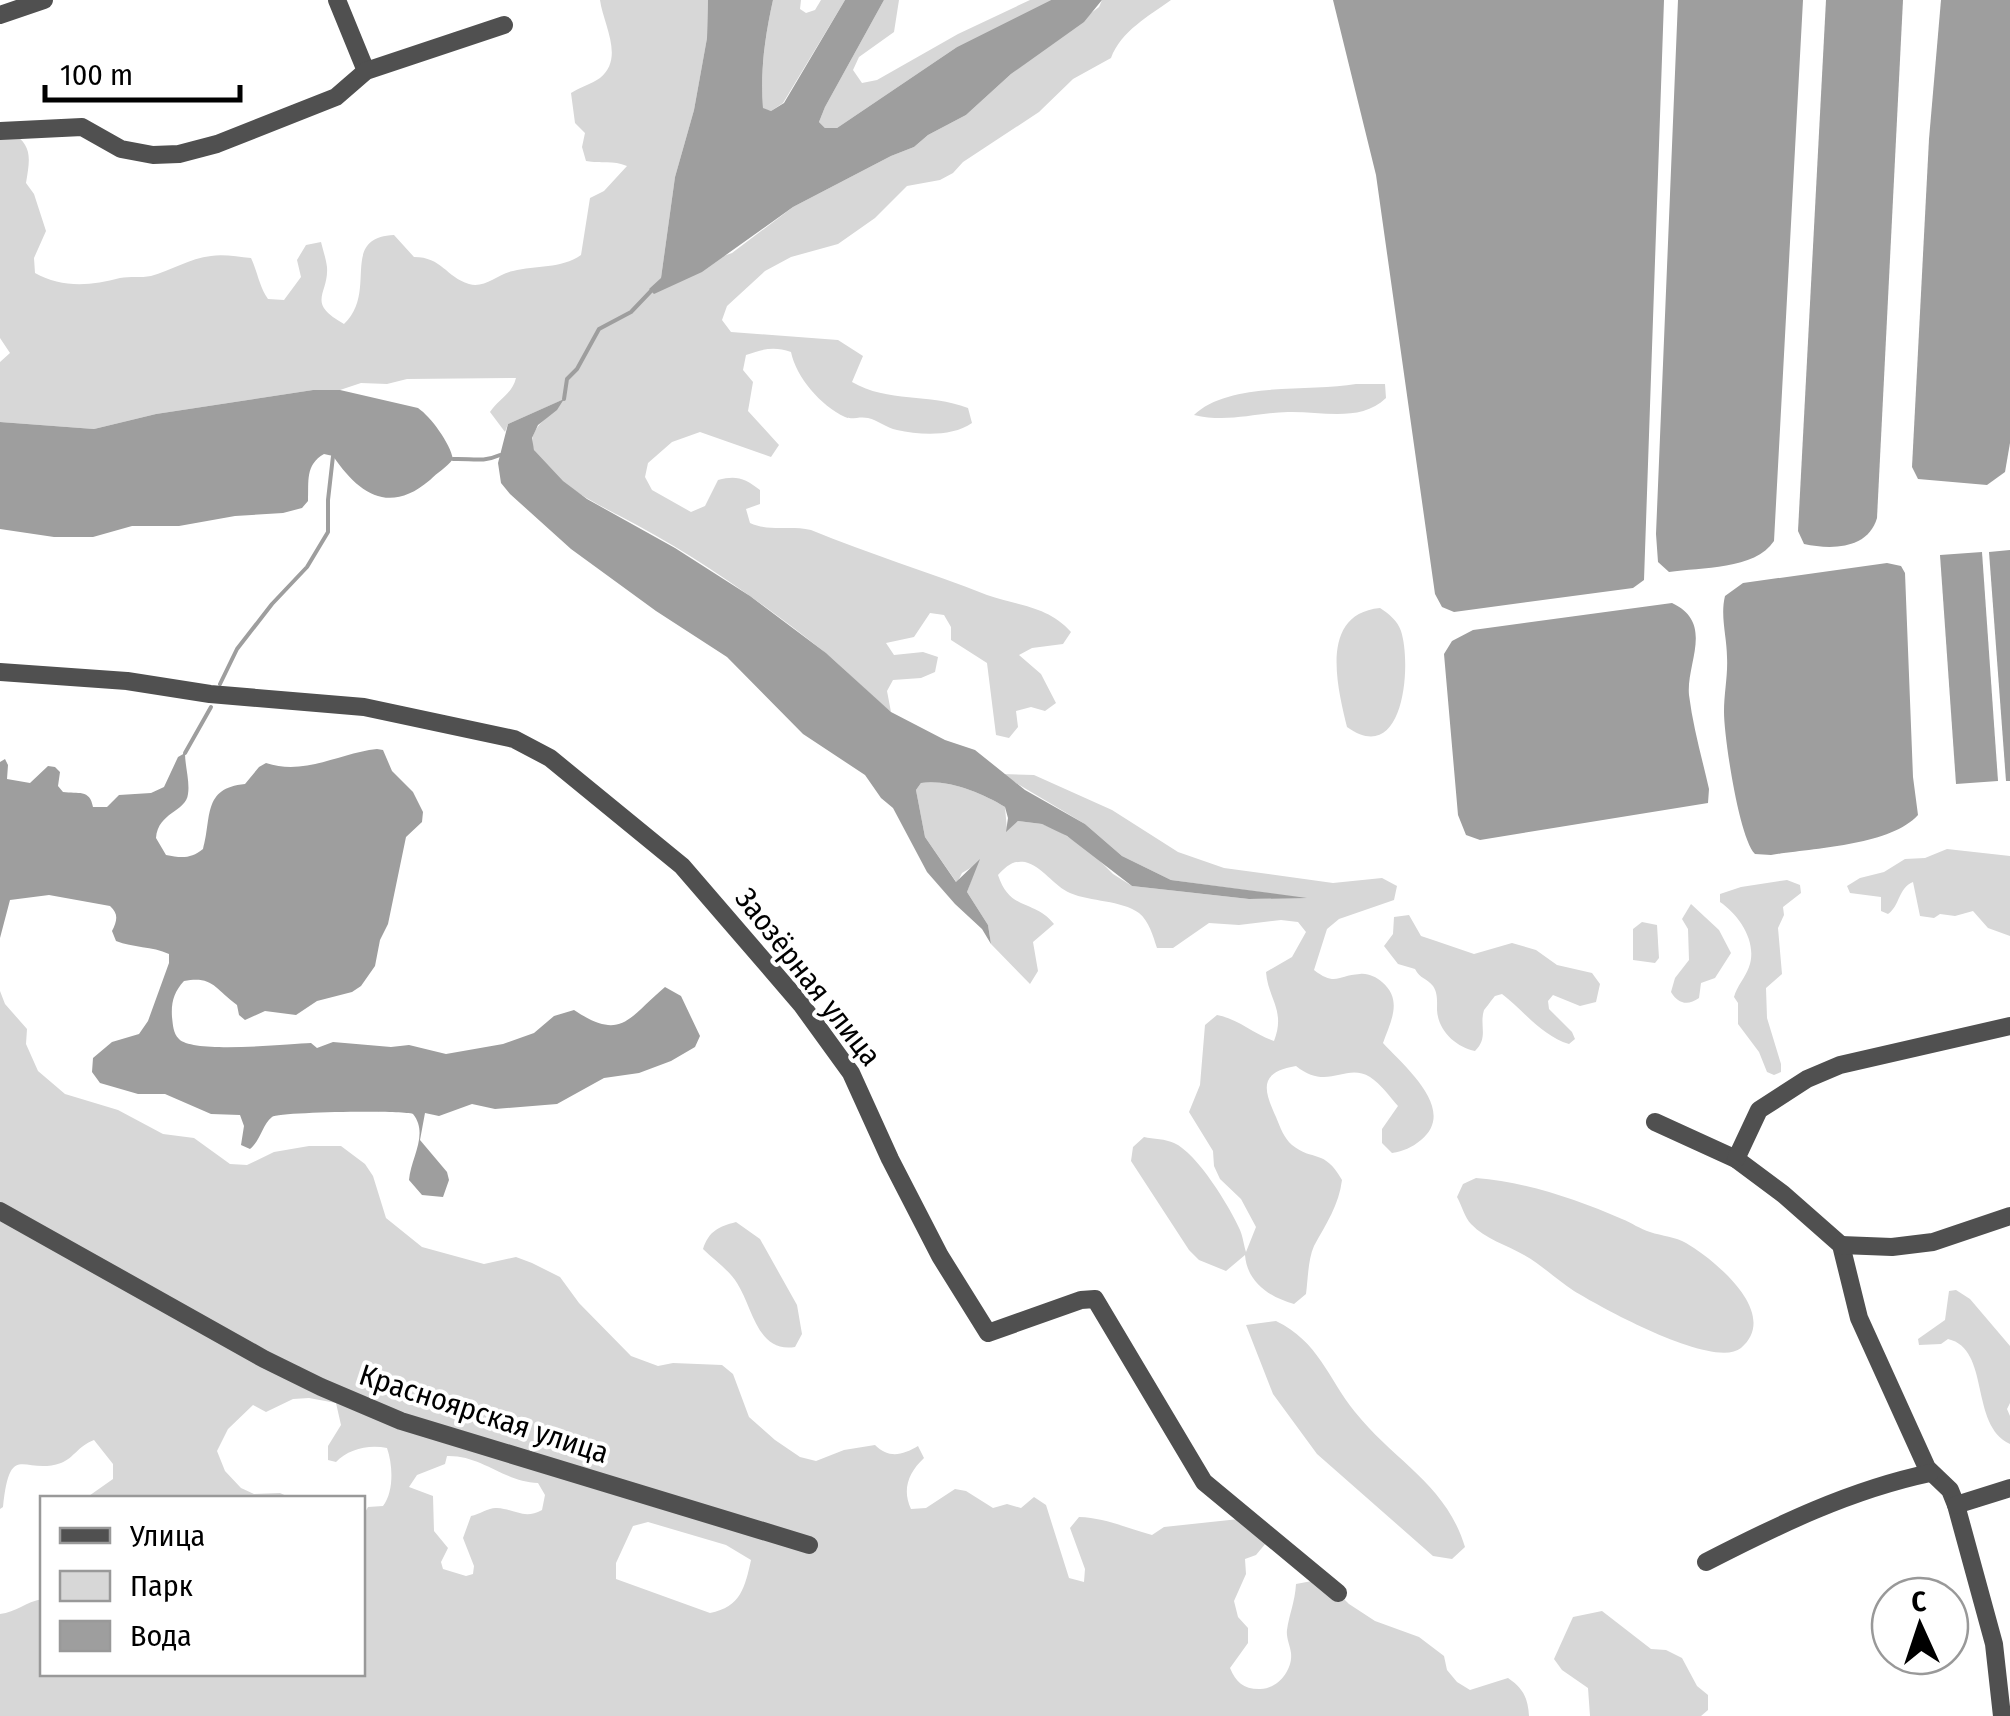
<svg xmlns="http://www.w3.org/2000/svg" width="2010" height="1716" viewBox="0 0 2010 1716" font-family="'Fira Sans Condensed',sans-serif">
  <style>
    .green { fill: #d7d7d7; fill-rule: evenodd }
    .water { fill: #9e9e9e }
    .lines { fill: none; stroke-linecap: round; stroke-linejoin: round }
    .stream { stroke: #9e9e9e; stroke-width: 4 }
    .minor { stroke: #505050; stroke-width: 18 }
    .labels { text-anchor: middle; stroke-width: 8; stroke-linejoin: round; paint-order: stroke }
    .street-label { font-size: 30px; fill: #000; stroke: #fff }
  </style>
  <rect width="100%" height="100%" fill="#fff"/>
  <g class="green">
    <path d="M600,0H708L707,38L694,110L675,177L661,278L732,253L793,207L891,156L914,147L928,135L966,115L1011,74L1099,7L1102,0H1171C1149,16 1121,31 1111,58L1073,79L1039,112L963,162L953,173L940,180L907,186L875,218L838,244L791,257L765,271L727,306L722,320L731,332L838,340L863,356L852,382C888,403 929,393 968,408L972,423C952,437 920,435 897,430C886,428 878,420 868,418C860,416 851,420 845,417C821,406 796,377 791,352C774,346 763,349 746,355L743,370L753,382L748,411L779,445L771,457L700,432L672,442L648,463L645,477L652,490L691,512L705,506L718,480C736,475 745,478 760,490V504L746,509L750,523C770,532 790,525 811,530C869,554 929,572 987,595C1018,606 1048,606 1071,632L1063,644L1032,648L1019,655L1041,674L1056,703L1045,711L1031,707L1016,711L1018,727L1009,738L996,735L987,663L951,640V627L944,615L930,613L914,637L886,643L894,655L923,652L938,657L935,672L921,678L893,680L887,691L891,712C867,692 846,670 822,650C759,600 690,552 618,515C593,502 544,477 534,450C525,427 554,416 562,400L508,424L505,432L490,412C499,399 512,394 516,378L407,379L387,384L361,383L340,390H313L156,414L94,429L0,422V362L10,353L0,338V134L11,132C33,145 30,159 26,183L34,194L46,231L34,258L35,273C61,288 91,286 120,278C130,276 141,278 151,276C170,271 190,258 211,256C224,254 238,257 251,258C258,273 259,286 268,299L284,300L301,277L297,260L306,245L321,242C323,250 326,259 327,267C329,295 305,302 344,324C379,291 338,238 394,235L414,257C442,257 446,277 469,284C484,289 498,274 513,271C536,265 561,269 581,255L590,198L604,191L627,166C613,160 601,164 586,161L582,147L585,133L575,123L571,93C580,87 592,84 600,78C625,58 603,24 600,0Z"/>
    <path d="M773,0H801L800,9L806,13L815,10L821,0H845L783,103L771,111L763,109C760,72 765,36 773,0Z"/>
    <polygon points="884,0 899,0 894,32 859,57 853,70 862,83 877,80 958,34 1030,0 1051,0 957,47 837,128 825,128 819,122 825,107"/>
    <path d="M1356,384H1385L1386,398C1360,423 1321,411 1288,412C1255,413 1228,423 1194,415C1229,381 1311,392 1356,384Z"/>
    <path d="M1380,608C1389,614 1397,620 1401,631C1412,665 1404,768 1347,727C1337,686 1319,614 1380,608Z"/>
    <path d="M1001,774L1034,775L1112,810L1178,852L1224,868L1333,883L1382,878L1397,886L1394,900L1339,919L1327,929L1314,970C1336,987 1338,975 1360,974C1368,973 1376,977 1382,982C1403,1000 1391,1021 1383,1043C1404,1066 1458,1110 1421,1140C1411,1148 1404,1151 1392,1153L1382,1143V1129L1398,1106C1390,1097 1381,1084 1370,1077C1345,1062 1328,1092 1296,1066C1259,1072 1263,1089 1276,1117C1280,1127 1284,1138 1292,1145C1313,1162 1324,1148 1342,1180C1339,1205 1326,1224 1314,1246C1308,1259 1308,1279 1306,1294L1294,1304C1269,1297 1247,1282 1245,1255L1226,1271L1199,1260L1189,1250L1131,1161L1133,1147L1144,1137C1153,1139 1166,1139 1174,1143C1197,1153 1230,1207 1240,1230C1243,1237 1244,1246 1246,1252L1256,1227L1241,1199L1220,1179L1214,1166L1213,1151L1189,1112L1200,1085L1205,1025L1217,1015C1239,1019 1253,1034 1274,1041C1286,1010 1268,999 1266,972L1292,957L1306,932L1298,922L1281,920L1239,925L1209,923L1173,948H1157C1153,936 1149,921 1139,913C1121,900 1091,902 1070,893C1054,886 1042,866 1025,862C1012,860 1006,867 998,875C1010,912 1034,899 1054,924L1033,942L1038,971L1030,984L991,944L988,925L967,892L977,864L962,873L957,883L925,837L916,790L921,783C948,779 982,793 1005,807L1007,830L1018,821L1042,824L1055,829L1088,849L1113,874L1132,886L1249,899L1295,897L1171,880L1122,856L1085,824Z"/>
    <path d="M1947,849L2010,856V936L1988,928L1973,911L1955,916L1940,914L1934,918L1920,916L1913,882C1898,888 1900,906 1888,914L1881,911V897L1850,893L1847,886L1860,878L1884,872L1905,859L1925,858Z"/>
    <path d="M1787,880L1800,885L1801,893L1783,907L1784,915L1778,928L1782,974L1766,988L1767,1018L1781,1064V1072L1774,1075L1767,1072L1759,1052L1738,1024V1003L1734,997C1737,986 1745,978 1749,967C1758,942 1739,915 1720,902V894L1741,887Z"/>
    <path d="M1691,904L1719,930L1731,953L1715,978L1701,983L1699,998C1688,1006 1678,1004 1671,992L1675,978L1689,960L1688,929L1682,919Z"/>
    <path d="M1409,915L1421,936L1436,941L1474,954L1512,943L1536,950L1557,965L1592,973L1600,984L1596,1002L1580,1006L1553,995L1548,1001L1549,1009L1572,1032L1575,1039L1569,1044C1542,1036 1524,1011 1502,994L1495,996C1494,997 1485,1009 1484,1010C1479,1026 1489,1037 1475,1051C1456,1047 1438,1031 1437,1010C1437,1002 1438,993 1433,986C1427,978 1420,979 1415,969L1398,964L1384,946L1393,934L1394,917Z"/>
    <polygon points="1642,922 1657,925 1659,958 1655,963 1633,960 1633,929"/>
    <path d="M0,991L5,1004L27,1029L26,1044L38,1071L65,1094L118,1110L163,1134L194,1138L230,1164L247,1165L274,1152L309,1146H341L365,1164L373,1176L386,1218L422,1247L484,1264L516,1257L532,1263L560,1277L579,1303L631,1356L658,1366L673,1363L722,1365L733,1374L749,1417L775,1440L800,1457L816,1461L844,1450L875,1445C889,1459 903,1455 918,1446L924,1458C908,1473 902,1490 911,1509L926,1508L955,1489L966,1491L993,1508L1007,1504L1021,1508L1034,1497L1046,1505L1069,1578L1084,1582L1085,1569L1070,1528L1079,1517C1106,1518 1126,1528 1152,1535L1164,1527L1239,1519L1266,1543L1256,1555L1245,1559L1246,1574L1234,1601L1238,1617L1248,1628V1643L1230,1668C1236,1682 1243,1689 1259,1689C1277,1690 1293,1670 1291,1653C1290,1645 1286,1638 1287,1630C1289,1615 1295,1602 1296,1584L1312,1581L1338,1593L1349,1604L1375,1621L1419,1637L1444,1656L1447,1670L1457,1682L1470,1690L1508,1678C1523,1688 1528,1698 1529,1716H0V1614C16,1612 26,1602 42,1599V1674H362L363,1516L368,1507L383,1506C394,1492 393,1465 387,1448C369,1444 348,1449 336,1462L328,1460V1446L341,1425L336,1403L309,1398L293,1399L266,1412L253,1405L228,1429L217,1451L225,1471L241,1488L254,1494L280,1493L291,1498H86L113,1479V1464L94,1440C78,1446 74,1458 61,1463C24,1476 10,1439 3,1507L0,1509ZM447,1456C482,1455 504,1482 538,1483L545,1495L542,1510C524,1520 515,1509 497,1508C490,1507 480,1514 471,1516L463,1538L474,1566L473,1574L466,1576L443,1569L441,1562L448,1548L434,1531L433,1496L409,1487L417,1475L445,1464ZM648,1522L726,1545L751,1560C745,1587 741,1607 710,1613L616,1579V1563L633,1526Z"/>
    <path d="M1476,1178C1526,1182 1576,1199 1622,1219C1632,1223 1640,1229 1650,1232C1662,1236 1676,1237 1686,1243C1715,1260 1781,1314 1741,1348C1714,1370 1602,1308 1574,1291C1557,1280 1542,1265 1524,1255C1507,1245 1485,1239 1471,1224C1465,1218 1462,1206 1457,1197L1463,1184Z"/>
    <path d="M736,1222L760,1239L797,1305L802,1334L795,1347C757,1353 753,1308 737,1283C729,1270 714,1260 703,1249C709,1231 718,1227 736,1222Z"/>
    <path d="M1956,1290L1970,1299L2010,1346V1403L2007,1409L2010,1416V1444C1969,1425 1991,1349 1948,1339L1941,1344L1919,1345L1918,1339L1945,1320L1949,1291Z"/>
    <path d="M1276,1321C1319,1342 1327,1377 1355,1412C1394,1461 1446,1484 1465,1547L1452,1559L1433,1556L1317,1454L1273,1394L1246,1325Z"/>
    <polygon points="1602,1611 1651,1649 1666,1650 1682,1658 1697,1686 1708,1695 1708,1710 1701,1716 1590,1716 1588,1688 1562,1670 1554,1659 1573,1617"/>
  </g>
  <g class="water">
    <path d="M708,0H773C765,36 760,71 763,108L771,111L784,103L845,0H884L825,107L819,122L825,128H837L957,47L1051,0H1102L1084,22L1011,74L966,115L928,135L914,147L891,156L793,207L702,272L654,294L649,289L661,278L675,177L694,110L707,38Z"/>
    <polygon points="1333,0 1664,0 1644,580 1633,588 1454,612 1442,607 1435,594 1376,175"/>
    <path d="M1678,0H1803L1774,541C1755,570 1701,567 1669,572L1658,562L1656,534Z"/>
    <path d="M1826,0H1903L1877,518C1868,549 1832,550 1804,544L1798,531Z"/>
    <polygon points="1941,0 2010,0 2010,443 2005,472 1987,485 1918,479 1912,467 1929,139"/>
    <path d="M313,390H340L418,408C431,417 450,443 453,459C446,468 438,472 430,480C389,515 359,494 333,456L324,454C305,465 309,481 308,501L302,508L283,513L235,516L179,526H132L93,537H54L0,529V422L94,429L156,414Z"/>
    <path d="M564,399L557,410L538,425L532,438L534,450L563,481L587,499L675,548L750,596L826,653L891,712L945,740L975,750L1025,790L1085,824L1122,856L1171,880L1307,898L1249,899L1132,886L1067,836L1042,824L1018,821L1006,832L1008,818L1005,807C982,793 948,779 921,783L916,790L925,837L956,882L980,859L967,892L988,925L991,944L982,929L955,904L927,872L893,808L881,798L865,775L803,734L727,657L656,611L571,549L510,494L501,483L498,463L508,424Z"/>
    <polygon points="2010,550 2010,781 2006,781 1989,552"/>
    <polygon points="1982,552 1998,781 1956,784 1940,555"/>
    <path d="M1887,563L1901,566L1905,573L1913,777L1918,815C1890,846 1812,848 1771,855L1755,854C1739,838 1724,737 1724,712C1724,693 1728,675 1727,657C1727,637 1720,616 1725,596L1743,583Z"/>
    <path d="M1672,603C1715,623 1686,663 1689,695C1693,727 1702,758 1709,789L1708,803L1480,840L1466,835L1458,815L1444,654L1452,641L1473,630Z"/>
    <path d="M377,749L383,750L392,771L413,792L423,812L422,822L406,837L388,924L380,940L375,966L361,986L352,992L317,1001L296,1015L265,1011L245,1020L239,1015L237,1005C214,988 213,976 184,981C174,992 171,1002 172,1017C173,1025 173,1033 179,1039C193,1054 286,1044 311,1043L317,1048L333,1042L391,1047L409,1045L446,1054L503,1044L534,1033L554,1016L574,1010C622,1042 628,1018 665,987L681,996L700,1036L695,1047L671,1061L639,1073L604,1078L557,1104L495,1109L472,1104L439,1116L425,1113L420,1140L447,1172L449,1180L443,1197L422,1195L409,1180C411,1157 429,1134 413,1114C399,1110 279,1112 272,1117C262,1125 261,1140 250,1149L241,1145L244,1126L240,1115L211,1114L165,1094H138L100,1083L92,1072L93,1058L112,1042L139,1034L148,1021L169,963V954C152,946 133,948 116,941L112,931C117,921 119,914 110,906L49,895L10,900L0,938V762L5,759L8,765L7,779L30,783L48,766L55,767L60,772L58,786L63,792C78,794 90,789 93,807H107L119,795L151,793L164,787L178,757L185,753C185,766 190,782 188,794C186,812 158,812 156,838L166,855C181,858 191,859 203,849C212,818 202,788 245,784L259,767L266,763C305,776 339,753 377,749Z"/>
  </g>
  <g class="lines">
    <g class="stream">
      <polyline points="564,399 567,379 577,369 599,329 631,312 651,291"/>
      <path d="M453,459C471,458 482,463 500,455"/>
      <polyline points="220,684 237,649 272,604 307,567 328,532 328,500 333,456"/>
      <polyline points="185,753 211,707"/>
    </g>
    <g class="minor">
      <polyline points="337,0 366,71"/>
      <polyline points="0,15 44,0"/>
      <polyline points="0,131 82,127 121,149 153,155 179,154 217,144 336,97 366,71 504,25"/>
      <polyline points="0,672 127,681 210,694 364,707 514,739 550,758 682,866 801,1004 851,1073 890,1159 940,1256 988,1333 1081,1300 1095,1299 1204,1482 1338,1593"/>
      <polyline points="1655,1122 1736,1159 1783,1194 1841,1245 1859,1318 1927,1468 1950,1490 1956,1505 1994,1644 2002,1716"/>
      <polyline points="1736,1159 1759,1110 1807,1079 1840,1065 2010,1026"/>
      <polyline points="0,1211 264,1359 321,1387 401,1421 809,1545"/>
      <polyline points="1841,1245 1892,1247 1933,1242 2010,1216"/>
      <polyline points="1956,1505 2010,1488"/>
      <path d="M1706,1562C1778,1525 1850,1490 1930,1473"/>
    </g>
  </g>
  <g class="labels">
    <g class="street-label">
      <text transform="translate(808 977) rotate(52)" y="10">Заозёрная улица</text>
      <text transform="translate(484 1414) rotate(18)" y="10">Красноярская улица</text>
    </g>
  </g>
  <rect x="40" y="1496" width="325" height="180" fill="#ffffff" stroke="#999999" stroke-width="2.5"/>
  <rect x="60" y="1528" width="50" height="15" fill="#505050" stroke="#999999" stroke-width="2.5"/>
  <text x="130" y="1546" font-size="30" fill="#000000">Улица</text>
  <rect x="60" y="1571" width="50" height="30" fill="#d7d7d7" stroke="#999999" stroke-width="2.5"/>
  <text x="130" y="1596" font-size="30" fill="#000000">Парк</text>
  <rect x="60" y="1621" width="50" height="30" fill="#9e9e9e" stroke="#999999" stroke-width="2.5"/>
  <text x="130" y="1646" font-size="30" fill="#000000">Вода</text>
  <g transform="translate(1920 1626) rotate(357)"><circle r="48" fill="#ffffff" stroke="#999999" stroke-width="2.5"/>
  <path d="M0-8L18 38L0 25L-18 38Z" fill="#000000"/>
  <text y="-15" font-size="28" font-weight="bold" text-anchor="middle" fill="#000000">С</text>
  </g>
  <path d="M45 85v15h195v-15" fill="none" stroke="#000000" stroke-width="5"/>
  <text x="60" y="85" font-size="30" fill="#000000" stroke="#ffffff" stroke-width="8" paint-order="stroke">100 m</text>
</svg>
